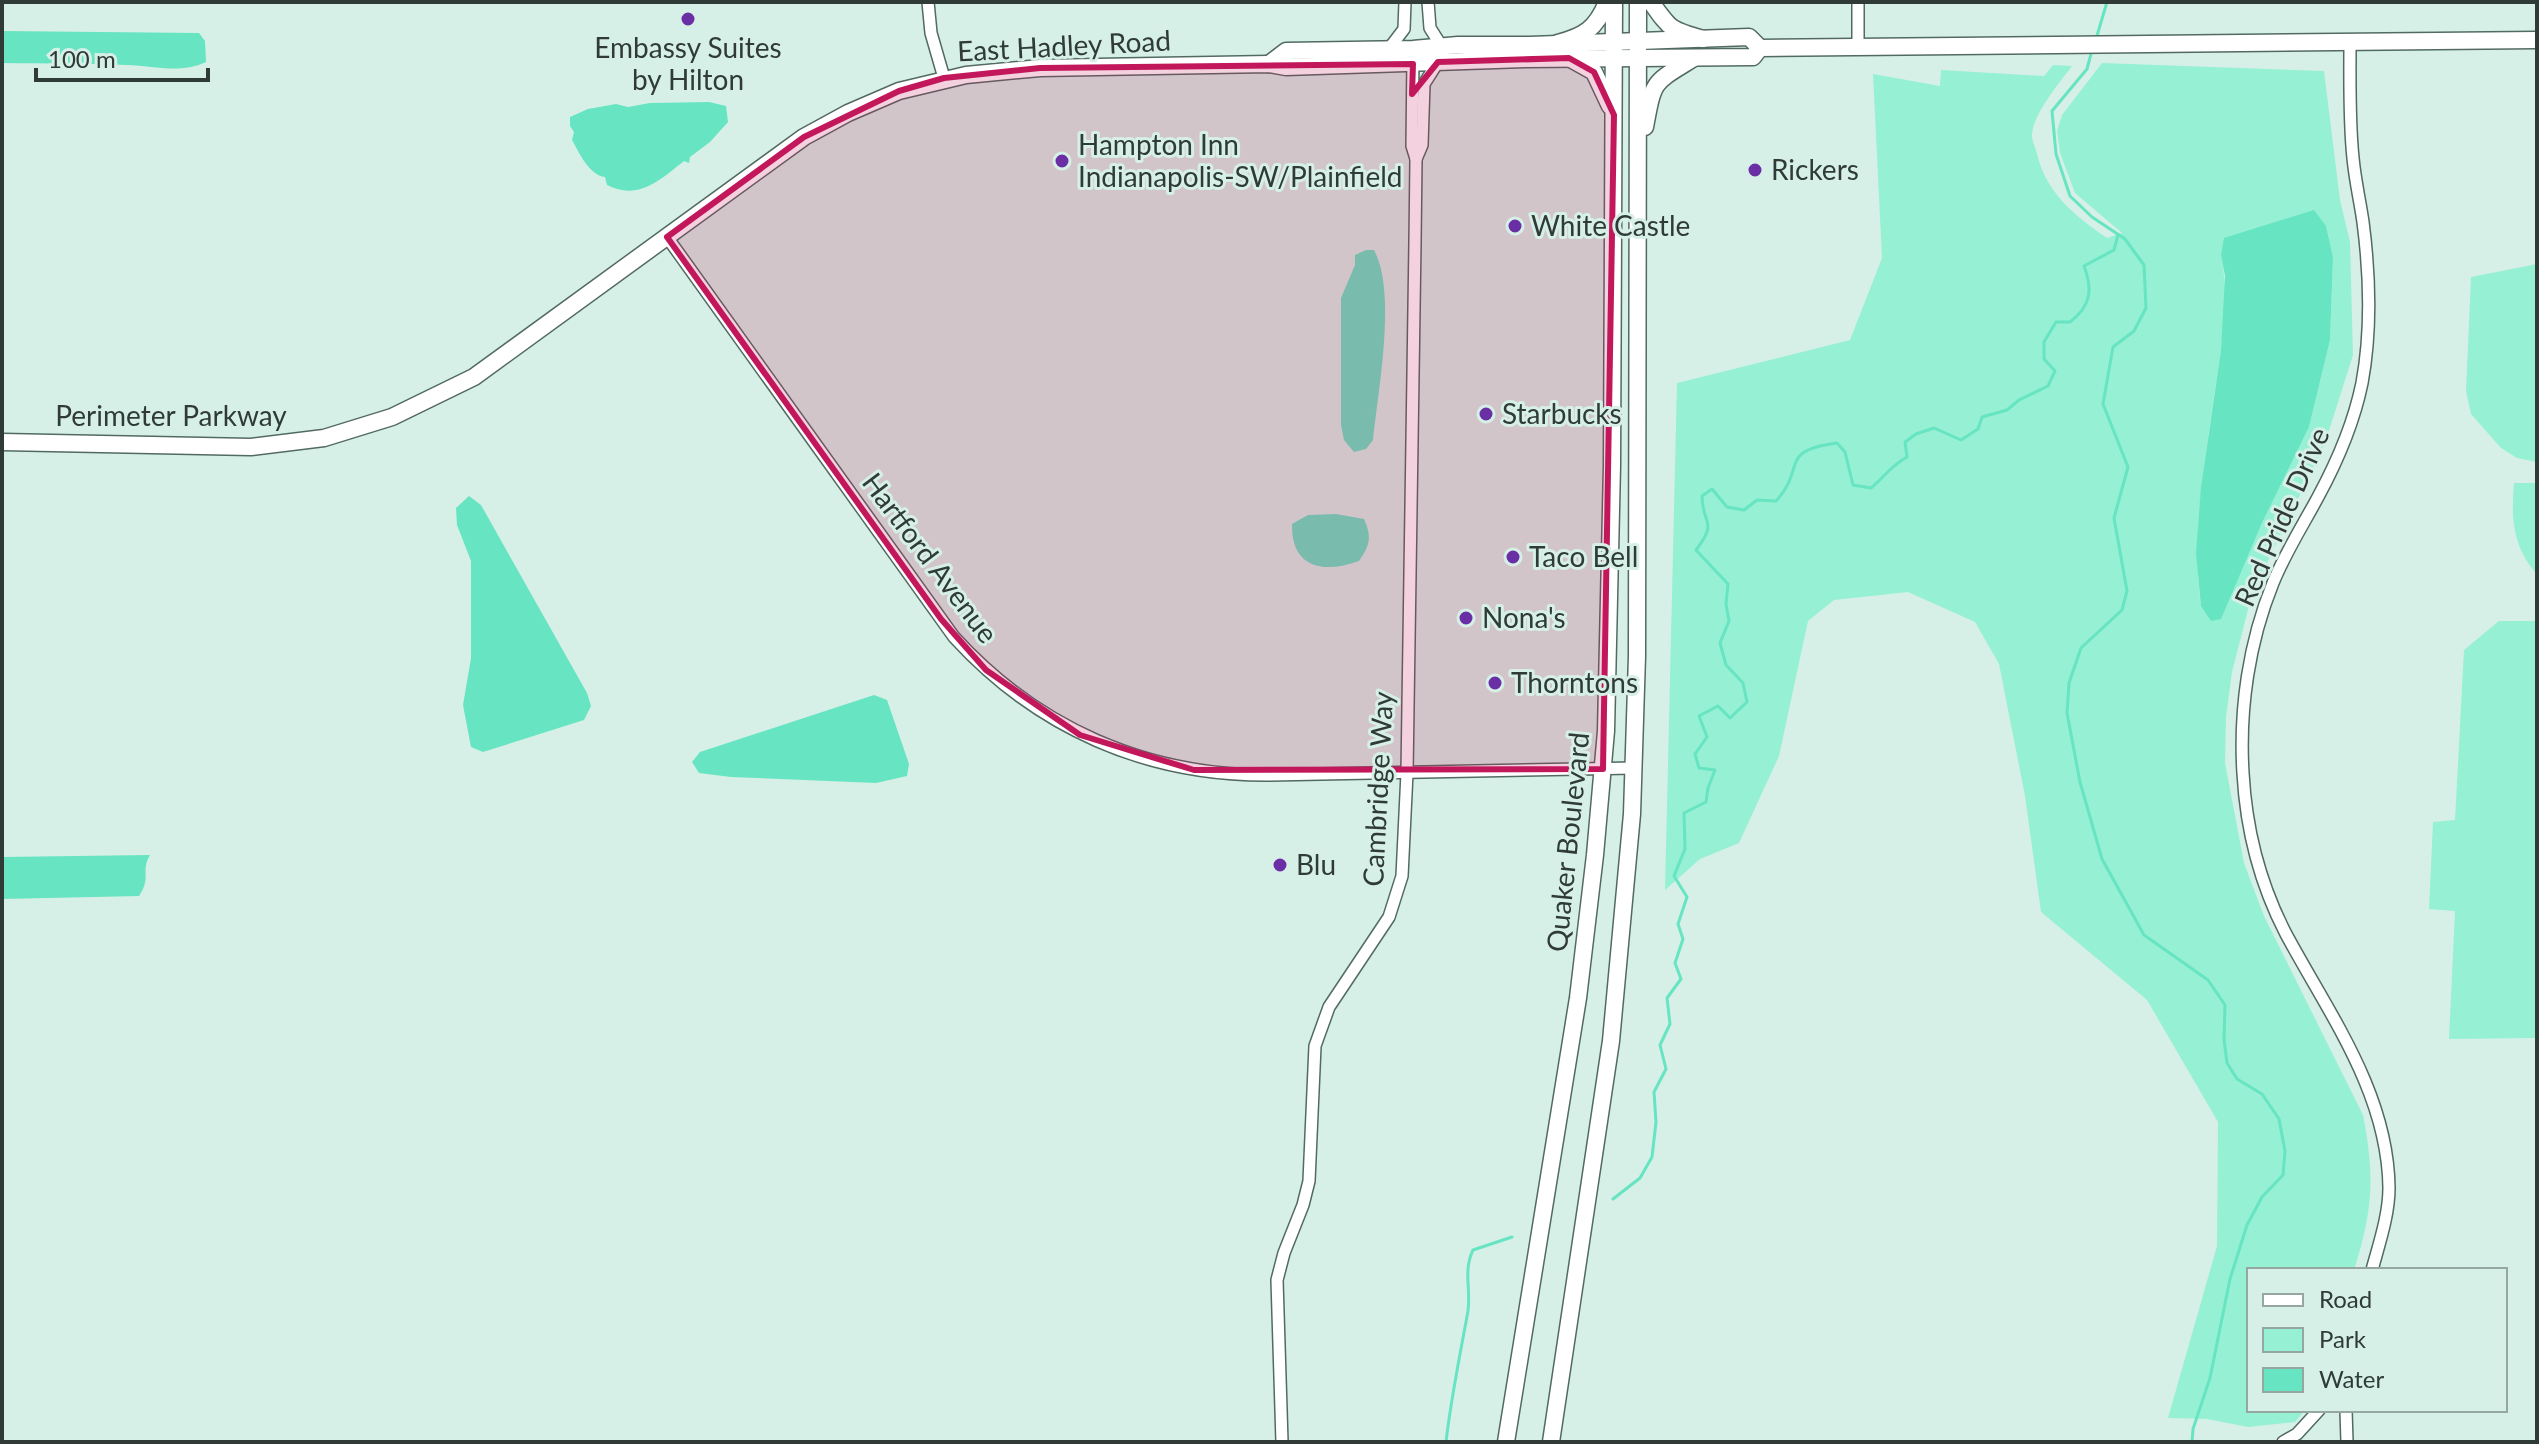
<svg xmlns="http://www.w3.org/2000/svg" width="2539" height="1444" viewBox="0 0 2539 1444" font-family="Lato,sans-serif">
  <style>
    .green { fill: #96f0d4; fill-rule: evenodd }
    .water { fill: #67e4c1 }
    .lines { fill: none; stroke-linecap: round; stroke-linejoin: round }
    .stream { stroke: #67e4c1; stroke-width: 3 }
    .street-casing { stroke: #526a62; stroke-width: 14 }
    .secondary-casing { stroke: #526a62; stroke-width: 19 }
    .primary-casing { stroke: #526a62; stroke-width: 19 }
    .street { stroke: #fff; stroke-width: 11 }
    .secondary { stroke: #fff; stroke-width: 16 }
    .primary { stroke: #fff; stroke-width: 16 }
    .marked { fill: #c2185b; fill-opacity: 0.2; stroke: #c2185b; stroke-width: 6; stroke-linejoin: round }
    .poi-dot { fill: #6b2fa5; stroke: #d6f0e7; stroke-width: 3 }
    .labels { text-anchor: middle; stroke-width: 6; stroke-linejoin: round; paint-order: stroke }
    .street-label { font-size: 28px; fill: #303b37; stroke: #d6f0e7 }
    .poi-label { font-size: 28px; fill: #303b37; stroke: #d6f0e7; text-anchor: start }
  </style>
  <rect width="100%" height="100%" fill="#d6f0e7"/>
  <g class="green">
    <path d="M2102,63L2324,71L2340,200L2350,242L2353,355L2325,443L2252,594L2232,672L2226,717L2225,763L2244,863L2264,916L2363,1115C2375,1177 2373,1210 2354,1270H2249V1410H2305L2295,1422L2248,1427L2207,1419L2168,1418L2217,1246L2218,1122L2147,1000L2041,912L2025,796L1999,664L1975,622L1908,592L1834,600L1808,621L1779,756L1739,843L1700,859L1665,890L1677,383L1850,340L1882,258L1873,74L1940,86L1941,70L2044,76L2053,65L2072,66C2060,82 2032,115 2032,136C2032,141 2036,149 2037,154C2047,194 2074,215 2107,238L2122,233L2075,193L2060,153L2057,131L2062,115ZM2326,226L2333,257L2330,340L2309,427L2262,523L2221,618L2201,606C2192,538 2203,471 2213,403C2220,355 2231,303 2221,255Z"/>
    <polygon points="2537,264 2537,462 2517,458 2501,448 2471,414 2466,391 2471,277"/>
    <path d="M2514,483H2537V574C2512,547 2511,516 2514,483Z"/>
    <polygon points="2499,621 2537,621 2537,1038 2449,1039 2455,911 2429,909 2433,822 2455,820 2464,650"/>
  </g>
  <g class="water">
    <path d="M2,31L199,33L205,41L206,62C180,74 155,66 127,65C85,63 44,64 2,63Z"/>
    <path d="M709,102L726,106L728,122L710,142L690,157L689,163L684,161C660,180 638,201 607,185L605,177C589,175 580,154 572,140L574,132L570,126V117L588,109L616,104L628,107L650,103Z"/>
    <polygon points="2314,210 2326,226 2333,257 2330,340 2309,427 2262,523 2221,619 2211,621 2201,606 2196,553 2201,487 2221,350 2225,276 2221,255 2224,238"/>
    <path d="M1366,250H1374C1397,292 1378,391 1373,440L1366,449L1354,452L1344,440L1341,425V298L1355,265V255Z"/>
    <polygon points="469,496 481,505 587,693 591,706 584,720 483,752 471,747 463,705 471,658 471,561 457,525 456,508"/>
    <path d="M1336,514L1364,519C1372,537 1370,545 1359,561C1323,574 1291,568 1292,524L1308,515Z"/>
    <polygon points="874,695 887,700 909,764 907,776 876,783 731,777 699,773 692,762 700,752"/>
    <path d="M150,855C140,872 152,877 139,896L2,899V857Z"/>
  </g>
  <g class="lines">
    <g class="stream">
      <polyline points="2096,39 2107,2"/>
      <polyline points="2092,50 2087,69 2052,111 2056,154 2070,196 2092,217 2125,239 2144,265 2146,308 2134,331 2113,347 2103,404 2128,467 2114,518 2127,591 2122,610 2081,648 2069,683 2067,713 2080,782 2102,859 2144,935 2208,980 2225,1005 2224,1039 2227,1063 2237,1079 2262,1094 2279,1119 2285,1151 2283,1175 2262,1197 2247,1225 2230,1279 2210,1378 2193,1429 2192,1442"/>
      <path d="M1613,1199L1640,1178L1652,1157L1656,1122L1654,1092L1666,1069L1660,1045L1670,1024L1667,998L1681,979L1675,963L1683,939L1678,924L1687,897L1674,876L1685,849L1684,813L1706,802L1708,788L1715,770L1699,768L1695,754L1707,737L1699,716L1718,706L1730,718L1747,702L1743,683L1726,665L1720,643L1729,621L1726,604L1728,584L1696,550C1719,520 1702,525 1702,496L1712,489L1727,507L1744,510L1757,500L1776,501C1807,468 1777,451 1837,443L1845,452L1853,485L1871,488C1884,477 1892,465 1907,457L1905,442L1916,434L1934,428L1961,440L1978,429L1982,417L2007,410L2019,400L2048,386L2055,371L2044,359V342L2056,322H2070C2091,306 2093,290 2084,266L2114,250L2118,235"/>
      <path d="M1446,1442C1451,1398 1460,1355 1468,1311C1471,1288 1463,1271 1473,1250L1512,1237"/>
    </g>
    <defs>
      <g id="street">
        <polyline points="928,2 931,33 944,78"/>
        <polyline points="1428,2 1430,28 1442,47"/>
        <path d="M2350,42C2350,81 2349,120 2353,158C2355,180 2360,201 2363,222C2370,276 2372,329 2362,383C2354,422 2337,462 2318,497C2303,525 2285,553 2273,583C2249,642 2239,709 2243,773C2246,828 2260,884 2286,934C2329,1014 2388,1093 2389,1188C2389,1215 2379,1244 2372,1270"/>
        <polyline points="1858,47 1858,2"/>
        <polyline points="1388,50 1404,29 1405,2"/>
        <polyline points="1416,159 1422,145 1424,84 1438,62"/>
        <path d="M667,237L954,637C1037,728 1146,776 1269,775L1634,768"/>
        <polyline points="2346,1410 2347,1442"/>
        <polyline points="1282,1442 1277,1280 1284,1253 1303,1205 1309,1181 1315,1046 1329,1007 1389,917 1402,876 1407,773 1415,242 1416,159 1412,146 1413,56"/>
        <polyline points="2283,1442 2297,1434 2319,1410"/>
      </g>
      <g id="secondary">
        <polyline points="1269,64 1286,51 1413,49 1458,45 1530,45 1749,37 1760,48"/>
        <polyline points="2,442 251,447 324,438 392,417 474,377 804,137 848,113 899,91 966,75 1040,68 1269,64 1286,67 1525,59 1753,57 1760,48 2537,40"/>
      </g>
      <g id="primary">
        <path d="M1651,2C1670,29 1670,30 1703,39"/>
        <path d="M1558,43C1584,36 1596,29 1607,2"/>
        <polyline points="1569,58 1594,72 1610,106"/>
        <path d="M1645,127C1654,79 1652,84 1694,58"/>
        <polyline points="1506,1442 1578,998 1595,855 1606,731 1612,465 1614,2"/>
        <polyline points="1551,1442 1611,1041 1632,814 1637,656 1638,2"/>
      </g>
    </defs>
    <use href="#street" class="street-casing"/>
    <use href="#secondary" class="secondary-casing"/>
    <use href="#primary" class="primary-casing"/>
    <use href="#street" class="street"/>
    <use href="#secondary" class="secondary"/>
    <use href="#primary" class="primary"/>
  </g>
  <path class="marked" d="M1569,58L1594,72L1614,115L1603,769L1194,770L1080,735L986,670L941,619L667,237L804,137L899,91L944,78L1040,68L1413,64L1412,94L1438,62Z"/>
  <g class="poi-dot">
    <circle cx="688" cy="19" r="8"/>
    <circle cx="1062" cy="161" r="8"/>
    <circle cx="1755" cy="170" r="8"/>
    <circle cx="1515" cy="226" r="8"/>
    <circle cx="1486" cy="414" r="8"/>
    <circle cx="1513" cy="557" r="8"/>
    <circle cx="1466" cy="618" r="8"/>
    <circle cx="1495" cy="683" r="8"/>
    <circle cx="1280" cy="865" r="8"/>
  </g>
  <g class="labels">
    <g class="street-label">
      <text transform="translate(1064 46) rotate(-3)" y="10">East Hadley Road</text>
      <text x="171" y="426">Perimeter Parkway</text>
      <text transform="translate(2282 517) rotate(-66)" y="10">Red Pride Drive</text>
      <text transform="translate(930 558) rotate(53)" y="10">Hartford Avenue</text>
      <text transform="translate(1378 789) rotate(-87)" y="10">Cambridge Way</text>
      <text transform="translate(1568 842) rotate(-84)" y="10">Quaker Boulevard</text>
    </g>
    <g class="poi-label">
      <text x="688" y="58" text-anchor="middle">Embassy Suites<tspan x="688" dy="32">by Hilton</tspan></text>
      <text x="1078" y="155">Hampton Inn<tspan x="1078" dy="32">Indianapolis-SW/Plainfield</tspan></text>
      <text x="1771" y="180">Rickers</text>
      <text x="1531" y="236">White Castle</text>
      <text x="1502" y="424">Starbucks</text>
      <text x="1529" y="567">Taco Bell</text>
      <text x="1482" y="628">Nona's</text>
      <text x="1511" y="693">Thorntons</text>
      <text x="1296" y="875">Blu</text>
    </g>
  </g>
  <rect width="2539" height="1444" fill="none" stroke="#303b37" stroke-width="8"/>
  <rect x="2247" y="1268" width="260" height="144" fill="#d6f0e7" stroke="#94a8a1" stroke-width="2"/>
  <rect x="2263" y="1294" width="40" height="12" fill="#ffffff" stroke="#94a8a1" stroke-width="2"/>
  <text x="2319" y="1308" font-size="24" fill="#303b37">Road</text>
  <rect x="2263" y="1328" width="40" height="24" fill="#96f0d4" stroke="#94a8a1" stroke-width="2"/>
  <text x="2319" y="1348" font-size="24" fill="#303b37">Park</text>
  <rect x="2263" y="1368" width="40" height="24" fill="#67e4c1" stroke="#94a8a1" stroke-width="2"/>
  <text x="2319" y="1388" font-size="24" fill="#303b37">Water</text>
  <path d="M36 68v12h172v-12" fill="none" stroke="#303b37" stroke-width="4"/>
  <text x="48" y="68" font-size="24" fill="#303b37" stroke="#d6f0e7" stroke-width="6" paint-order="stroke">100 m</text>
</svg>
